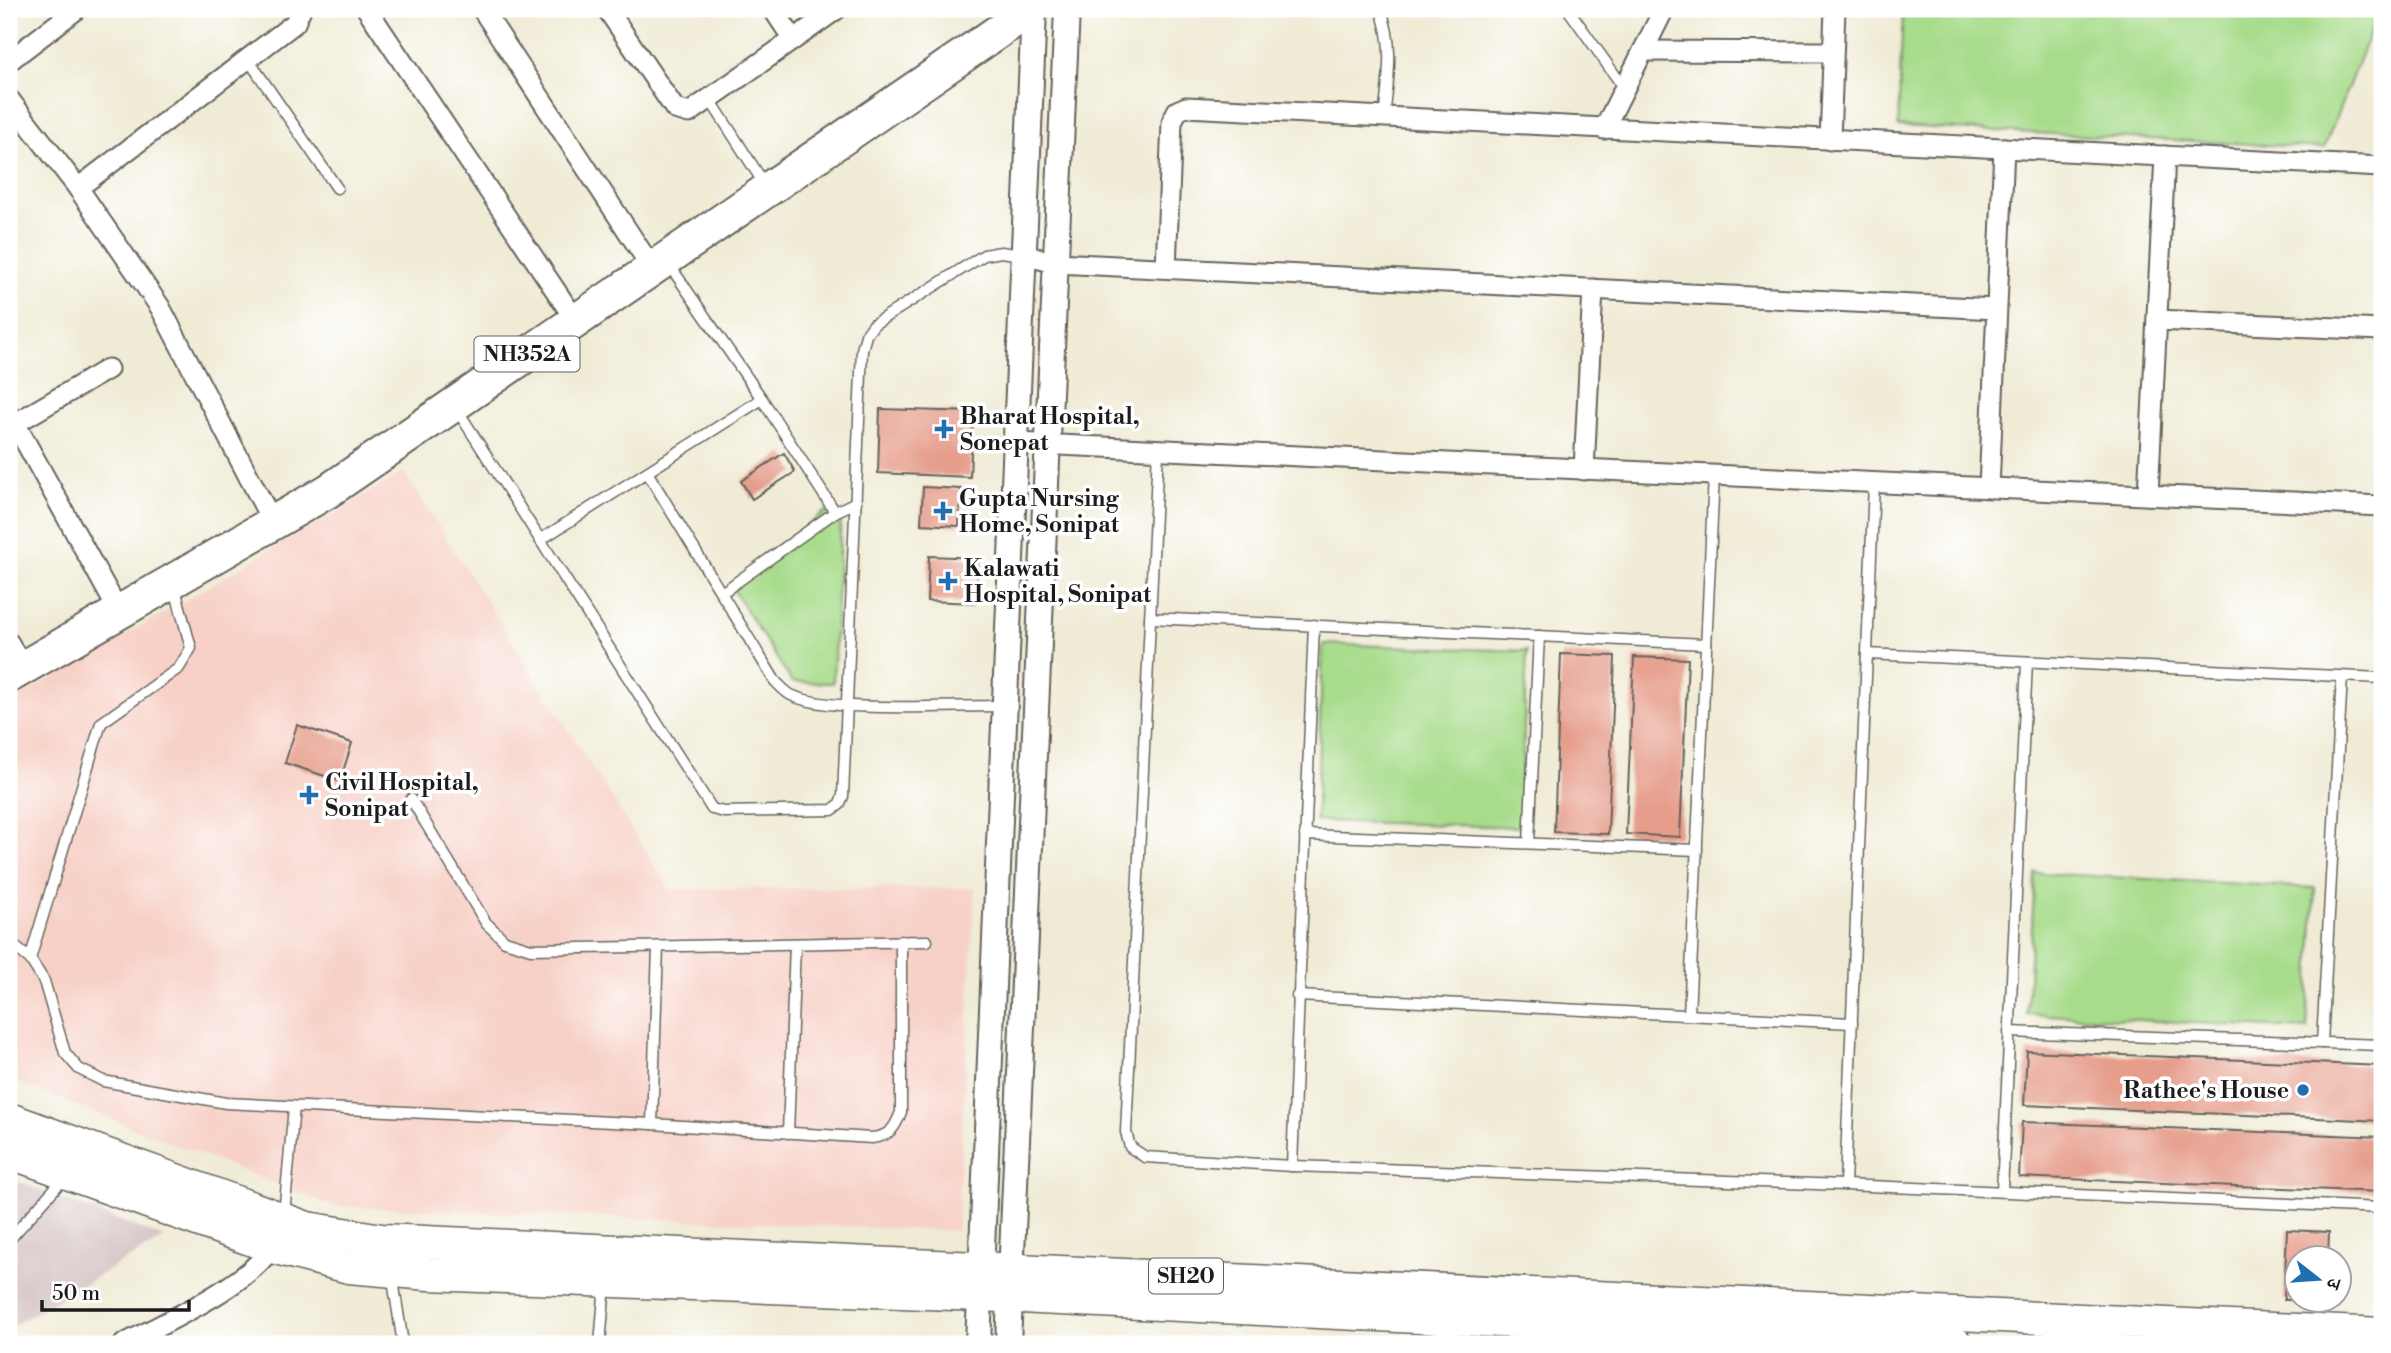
<svg xmlns="http://www.w3.org/2000/svg" width="2391" height="1353" viewBox="0 0 2391 1353" font-family="'Libre Bodoni','Noto Serif Devanagari',serif">
  <style>
    .built { fill: #f7d1c7 }
    .industrial { fill: #d2bfc0 }
    .green { fill: #a7dc8b; stroke: #627c54; stroke-width: 2 }
    .building { fill: #e69d8b }
    .lines { fill: none; stroke-linecap: round; stroke-linejoin: round }
    .service-casing { stroke: #66645d; stroke-width: 13 }
    .minor-casing { stroke: #66645d; stroke-width: 23 }
    .tertiary-casing { stroke: #66645d; stroke-width: 28 }
    .primary-casing { stroke: #66645d; stroke-width: 35 }
    .trunk-casing { stroke: #66645d; stroke-width: 37 }
    .service { stroke: #fff; stroke-width: 10 }
    .minor { stroke: #fff; stroke-width: 19 }
    .tertiary { stroke: #fff; stroke-width: 24 }
    .primary { stroke: #fff; stroke-width: 32 }
    .trunk { stroke: #fff; stroke-width: 33 }
    .poi-dot { fill: #1f6fb2; stroke: #fff; stroke-width: 2.5 }
    .labels { text-anchor: middle; stroke-width: 7; stroke-linejoin: round; paint-order: stroke }
    .shield { fill: #fff; stroke: #606060; stroke-width: 2 }
    .shield-label { font-size: 21px; font-weight: bold; fill: #1c1c1c }
    .poi-label { font-size: 23px; font-weight: bold; fill: #1c1c1c; stroke: #fff; text-anchor: start }
  </style>
  <rect width="100%" height="100%" fill="#fff"/>
  <filter id="ink" filterUnits="userSpaceOnUse"><feTurbulence type="fractalNoise" baseFrequency=".0143" numOctaves="2"/><feDisplacementMap in="SourceGraphic" scale="14" xChannelSelector="R" yChannelSelector="G"/><feConvolveMatrix kernelMatrix="1 2 1 2 8 2 1 2 1" color-interpolation-filters="sRGB"/></filter>
  <filter id="wash" filterUnits="userSpaceOnUse"><feTurbulence type="fractalNoise" baseFrequency=".00686" numOctaves="4" result="noise"/><feDisplacementMap in="SourceGraphic" scale="28" xChannelSelector="R" yChannelSelector="G"/><feGaussianBlur stdDeviation="1.57" result="paint"/><feColorMatrix in="noise" values="0 0 0 0 0 0 0 0 0 0 0 0 0 0 0 0 0 1.4 0 .05"/><feComposite in="paint" operator="in"/></filter>
  <g filter="url(#wash)">
    <rect width="100%" height="100%" fill="#f0ebd5"/>
    <polygon class="built" points="404,472 670,889 975,888 957,1231 332,1206 9,1079 9,703"/>
    <polygon class="industrial" points="9,1178 164,1238 9,1328"/>
    <g class="green">
      <polygon points="1903,9 2379,9 2324,148 1898,126"/>
      <polygon points="826,511 841,517 833,683 792,682 732,588"/>
      <polygon points="1323,644 1527,651 1520,827 1316,821"/>
      <polygon points="2035,873 2315,888 2307,1029 2027,1014"/>
    </g>
    <g id="blocks">
      <g class="building">
        <polygon points="880,409 973,412 970,477 878,473"/>
        <polygon points="784,453 795,472 752,499 741,481"/>
        <polygon points="923,487 961,489 959,526 921,524"/>
        <polygon points="929,556 978,558 976,603 927,601"/>
        <polygon points="1561,654 1615,656 1608,834 1554,832"/>
        <polygon points="1634,657 1688,659 1680,837 1626,834"/>
        <polygon points="297,725 352,743 340,781 285,763"/>
        <polygon points="2027,1051 2382,1066 2382,1121 2024,1105"/>
        <polygon points="2022,1122 2382,1137 2382,1192 2019,1177"/>
        <polygon points="2287,1230 2329,1232 2328,1258 2296,1258 2296,1300 2284,1300"/>
      </g>
    </g>
  </g>
  <g filter="url(#ink)">
    <use href="#blocks" fill-opacity="0" stroke="#66645d" stroke-width="2"/>
    <g class="lines">
      <defs>
        <g id="service">
          <path d="M1380,9C1395,43 1388,82 1384,118"/>
          <polyline points="1568,9 1624,88"/>
          <polyline points="248,59 337,188"/>
          <polyline points="709,98 765,185"/>
          <polyline points="668,263 762,399 835,512 856,502"/>
          <polyline points="456,408 712,809 724,812 832,810 839,805 843,796 862,350 866,335 874,324 984,255 1001,252 1022,255"/>
          <polyline points="1158,450 1126,1132 1130,1147 1145,1157 1292,1166 1845,1185 2382,1208"/>
          <path d="M647,472L775,681C780,686 785,692 791,695C829,714 957,705 1005,706"/>
          <polyline points="540,540 762,399"/>
          <polyline points="723,592 835,512"/>
          <polyline points="1150,618 1706,644"/>
          <polyline points="1867,654 2382,678"/>
          <polyline points="411,799 486,923 505,941 531,949 927,941"/>
          <polyline points="1305,835 1697,850"/>
          <polyline points="1529,843 1539,636"/>
          <path d="M9,942L30,959L44,981L65,1053L79,1069L103,1081L226,1103L652,1124L872,1138C890,1136 895,1128 901,1112V941"/>
          <polyline points="30,959 101,723 179,668 191,648 174,585"/>
          <polyline points="1297,996 1852,1023"/>
          <polyline points="1689,1015 1714,475"/>
          <polyline points="2009,1032 2382,1045"/>
          <polyline points="2322,1043 2342,676"/>
          <polyline points="652,1124 658,947"/>
          <polyline points="788,1133 795,944"/>
          <polyline points="1292,1166 1314,625"/>
          <polyline points="1845,1185 1874,483"/>
          <polyline points="2002,1191 2027,662"/>
          <polyline points="284,1214 294,1107"/>
          <polyline points="9,1240 65,1177"/>
          <polyline points="392,1274 403,1344"/>
          <polyline points="600,1344 605,1284"/>
          <polyline points="1068,1344 1083,1344"/>
        </g>
        <g id="minor">
          <polyline points="367,9 576,321"/>
          <polyline points="482,9 652,268"/>
          <polyline points="607,9 675,109 689,113 837,9"/>
          <polyline points="773,9 793,39"/>
          <polyline points="1643,51 1832,52"/>
          <polyline points="9,61 77,9"/>
          <polyline points="9,99 78,188 160,307 273,523"/>
          <polyline points="1604,129 1664,9"/>
          <polyline points="1830,140 1835,9"/>
          <polyline points="78,188 295,23 301,9"/>
          <polyline points="1024,255 1056,263 1996,309"/>
          <polyline points="1166,268 1172,122 1177,111 1186,107 2382,167"/>
          <polyline points="2157,320 2382,330"/>
          <polyline points="15,423 119,612"/>
          <polyline points="9,427 108,369"/>
          <polyline points="1016,443 2382,506"/>
          <polyline points="1584,470 1593,289"/>
          <polyline points="1989,488 2004,148"/>
          <polyline points="2148,495 2165,156"/>
          <polyline points="9,643 22,668"/>
          <path d="M124,1344C162,1324 260,1280 275,1240"/>
        </g>
        <g id="tertiary">
          <polyline points="978,1344 1034,9"/>
          <polyline points="1008,1344 1067,9"/>
        </g>
        <g id="primary">
          <polyline points="9,1119 307,1228 382,1240 2382,1334"/>
          <polyline points="9,1152 272,1247 349,1267 429,1274 980,1295 1956,1344"/>
        </g>
        <polyline id="trunk" points="9,676 328,491 1031,9"/>
      </defs>
      <use href="#service" class="service-casing"/>
      <use href="#minor" class="minor-casing"/>
      <use href="#tertiary" class="tertiary-casing"/>
      <use href="#primary" class="primary-casing"/>
      <use href="#trunk" class="trunk-casing"/>
      <use href="#service" class="service"/>
      <use href="#minor" class="minor"/>
      <use href="#tertiary" class="tertiary"/>
      <use href="#primary" class="primary"/>
      <use href="#trunk" class="trunk"/>
    </g>
  </g>
  <g class="poi-dot">
    <path d="M940.5 418.5h7v7h7v7h-7v7h-7v-7h-7v-7h7z"/>
    <path d="M939.5 500.5h7v7h7v7h-7v7h-7v-7h-7v-7h7z"/>
    <path d="M944.5 570.5h7v7h7v7h-7v7h-7v-7h-7v-7h7z"/>
    <path d="M305.5 784.5h7v7h7v7h-7v7h-7v-7h-7v-7h7z"/>
    <circle cx="2303" cy="1090" r="7"/>
  </g>
  <g class="labels">
    <g class="shield">
      <rect x="474.5" y="336.5" width="105" height="35" rx="5"/>
      <rect x="1149" y="1258.5" width="74" height="35" rx="5"/>
    </g>
    <g class="shield-label">
      <text x="527" y="361">NH352A</text>
      <text x="1186" y="1283">SH20</text>
    </g>
    <g class="poi-label">
      <text x="960" y="424">Bharat Hospital,<tspan x="960" dy="26">Sonepat</tspan></text>
      <text x="959" y="506">Gupta Nursing<tspan x="959" dy="26">Home, Sonipat</tspan></text>
      <text x="964" y="576">Kalawati<tspan x="964" dy="26">Hospital, Sonipat</tspan></text>
      <text x="325" y="790">Civil Hospital,<tspan x="325" dy="26">Sonipat</tspan></text>
      <text x="2289" y="1098" text-anchor="end">Rathee's House</text>
    </g>
  </g>
  <rect width="2391" height="1353" fill="none" stroke="#fff" stroke-width="35"/>
  <g transform="translate(2318 1279) rotate(107)"><circle r="33" fill="#ffffff" stroke="#a4a4a4" stroke-width="2"/>
  <path d="M0-5L12 26L0 18L-12 26Z" fill="#1f6fb2"/>
  <text y="-10" font-size="19" font-weight="bold" text-anchor="middle" fill="#1c1c1c">उ</text>
  </g>
  <path d="M42 1300v10h147v-10" fill="none" stroke="#1c1c1c" stroke-width="3.5"/>
  <text x="52" y="1300" font-size="21" fill="#1c1c1c" stroke="#ffffff" stroke-width="5" paint-order="stroke">50 m</text>
</svg>
